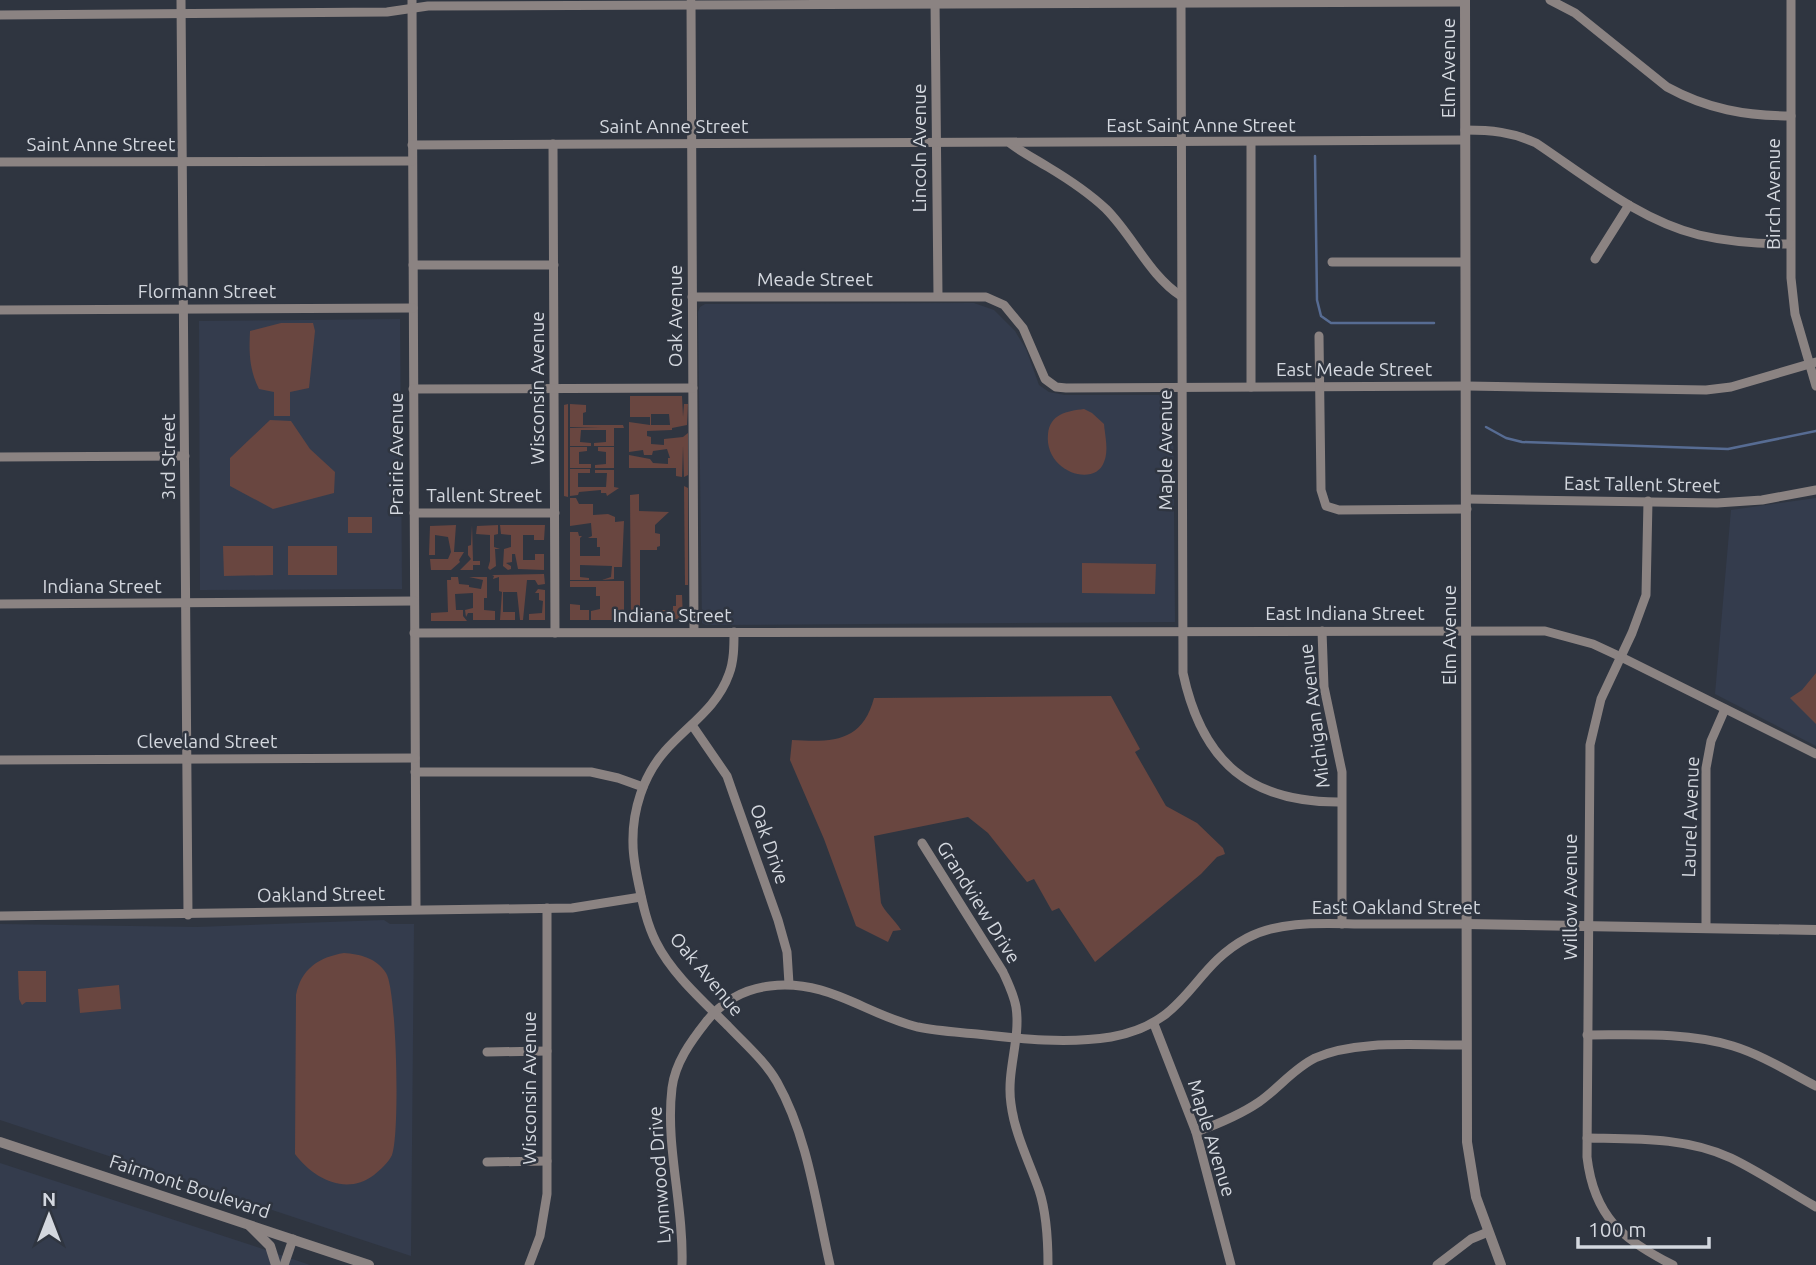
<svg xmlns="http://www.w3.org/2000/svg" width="1816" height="1265" viewBox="0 0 1816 1265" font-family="Ubuntu,sans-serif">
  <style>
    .built { fill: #343c4d }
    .green { fill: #694640; fill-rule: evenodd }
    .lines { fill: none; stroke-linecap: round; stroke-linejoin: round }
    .stream { stroke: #576c93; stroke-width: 2.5 }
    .minor { stroke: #8b8382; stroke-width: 9 }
    .tertiary { stroke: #8b8382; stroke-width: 10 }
    .labels { text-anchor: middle; stroke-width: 5; stroke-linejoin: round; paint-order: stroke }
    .street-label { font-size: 19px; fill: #d4d8df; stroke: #2f3540 }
  </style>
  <rect width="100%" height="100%" fill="#2f3540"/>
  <g class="built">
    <polygon points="974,303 994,310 1015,331 1026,349 1039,385 1049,392 1065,395 1169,395 1173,397 1175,622 706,625 702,623 698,312 700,307 705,304"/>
    <polygon points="400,319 402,589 200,590 199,321"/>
    <polygon points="1816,498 1816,746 1715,694 1731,510"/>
    <polygon points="384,920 390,924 414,924 411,1256 0,1120 0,924 197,927"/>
    <polygon points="0,1163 254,1246 310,1265 0,1265"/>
  </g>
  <g class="green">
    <path d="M281,323H313L315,331L309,388L290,392V416H274V392L259,389C249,369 249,352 250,331Z"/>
    <path d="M630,396H682L683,417L684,404H688L687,425L672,428V430L647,431V436L651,437V444L664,445V439L683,437L688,433V475L684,477L683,446L682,477L676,476V468H629V455L650,459L653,463L668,464V458H670L667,449L653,451L652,455H644L643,450L629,452V422L650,425V417H630ZM651,414H669L670,425H651Z"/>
    <polygon points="568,404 568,497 564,496 564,405"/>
    <polygon points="570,404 586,405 586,412 583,413 583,425 623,425 624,428 614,428 614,446 594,446 594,443 606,442 606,430 581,430 580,442 591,443 591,446 570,446 570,428 601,428 570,427"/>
    <path d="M1084,409L1092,413L1104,424C1105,436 1109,451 1104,462C1095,488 1044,472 1048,434C1050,414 1067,411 1084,409Z"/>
    <polygon points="270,420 291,421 310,449 335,472 334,493 273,509 230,486 230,458"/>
    <polygon points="570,447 587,447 587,451 579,452 579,464 591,464 591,468 570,468"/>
    <polygon points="598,447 614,447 614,468 595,468 595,465 606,464 606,452 598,451"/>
    <polygon points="570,469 590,469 590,473 578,473 578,487 606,487 607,473 595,473 595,470 614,470 614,487 619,488 607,496 606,493 601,493 601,490 579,492 578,495 570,496"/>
    <polygon points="684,486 688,488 688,585 685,585"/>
    <polygon points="639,494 639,511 669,512 655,525 655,533 660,534 660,546 657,547 657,550 640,550 640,610 673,610 673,606 676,606 676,595 682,595 683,619 631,619 630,495"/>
    <polygon points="570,498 576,498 579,504 593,504 593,515 608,514 615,517 615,522 624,521 622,567 614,567 614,579 602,580 611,577 612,566 580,565 580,577 589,578 589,580 570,580 570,532 578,532 579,536 582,536 580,538 580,556 600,556 600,547 597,547 597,538 588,538 592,536 591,523 570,526"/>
    <rect x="348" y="517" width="24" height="16"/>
    <polygon points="456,525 454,552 464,552 459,560 460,562 451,570 431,570 430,559 448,559 451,552 448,537 435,535 435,555 429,555 430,526"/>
    <polygon points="472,525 473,561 480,561 480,565 473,565 473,570 460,570 471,559 468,555 468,546 471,545"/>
    <polygon points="498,525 498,534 494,535 494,547 500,549 495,549 496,566 490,570 488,568 490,561 490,535 476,534 477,526"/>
    <polygon points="500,525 545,525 544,540 534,540 534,535 523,535 523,560 535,560 535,554 544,554 544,570 518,569 515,554 512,554 512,562 506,563 511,566 511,569 508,570 503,566 504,549 511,547 511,535 501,534"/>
    <polygon points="223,546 273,546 273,575 224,576"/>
    <rect x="288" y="546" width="49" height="29"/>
    <polygon points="1082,563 1156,564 1155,594 1082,593"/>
    <polygon points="544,574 545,584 538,585 535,580 527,580 523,620 520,620 517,592 503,592 503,612 515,612 515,620 500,620 502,592 499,591 499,577 493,579 494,576 492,575"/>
    <polygon points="451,577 458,577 459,584 469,585 469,587 481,589 483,580 469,577 487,577 487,598 484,598 484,610 495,611 495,620 473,620 473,613 468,613 466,617 465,610 473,608 473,593 455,594 456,610 463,610 463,616 467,621 431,621 431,613 448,612 447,580 451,580"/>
    <polygon points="570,581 624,581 624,620 591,620 591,611 600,609 600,596 596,596 596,587 570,587"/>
    <polygon points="538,589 545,590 545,620 529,620 529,614 542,613 543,601 539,600 539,593 535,593"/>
    <polygon points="570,604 580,605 580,610 589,610 589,620 570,620"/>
    <polygon points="1816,673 1816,724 1790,698 1802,690"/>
    <path d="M1111,696L1140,749L1135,752L1166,806L1197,823L1223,848L1225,854L1217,857L1201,874L1095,962L1059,908L1052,911L1034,879L1027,882L988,833L968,817L874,836L881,903C884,911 895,920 901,930L893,931L888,942L856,926L824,839L790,760L792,740C832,742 862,743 874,698Z"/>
    <path d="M344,953C359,954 377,958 386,973C397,990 400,1135 392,1155C388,1163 381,1169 374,1175C346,1196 314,1179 295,1154L296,995C301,969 319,957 344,953Z"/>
    <polygon points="18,971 46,971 46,1002 26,1002 22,1005 19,999"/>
    <polygon points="119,985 121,1009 80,1013 78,989"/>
  </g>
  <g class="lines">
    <g class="stream">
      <polyline points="1315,156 1317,300 1321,316 1331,323 1434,323"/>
      <polyline points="1486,427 1506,438 1522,442 1728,449 1816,431"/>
    </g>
    <g class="minor">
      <polyline points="181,0 188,915"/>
      <polyline points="412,0 416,909"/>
      <polyline points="935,0 938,296"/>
      <path d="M1550,0L1575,13L1667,87C1707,109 1746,116 1791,116"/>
      <polyline points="1791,0 1791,278 1795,314 1816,386"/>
      <polyline points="691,2 694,632"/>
      <path d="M1181,2L1183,673C1202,762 1250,803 1341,802"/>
      <polyline points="0,15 387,12 428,6 1465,2"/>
      <path d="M1465,130C1491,130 1512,132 1536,143C1587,177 1639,220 1699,235C1729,242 1759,244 1790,244"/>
      <polyline points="1251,143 1251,387"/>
      <polyline points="553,144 555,633"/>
      <path d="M1011,144C1023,153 1035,159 1048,167C1068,179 1089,193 1106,209C1133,236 1149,275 1181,296"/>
      <polyline points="412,145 1465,140"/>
      <polyline points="0,162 412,161"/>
      <polyline points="1595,259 1629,205"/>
      <polyline points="1332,262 1465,262"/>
      <polyline points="413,265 554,265"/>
      <polyline points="692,297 986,297 1004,305 1023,328 1045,379 1056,387 1066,388 1467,386 1706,390 1731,387 1816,362"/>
      <polyline points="0,310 413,308"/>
      <polyline points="1319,336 1321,490 1326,506 1339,510 1467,509"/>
      <polyline points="413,389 693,388"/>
      <polyline points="0,457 185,456"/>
      <polyline points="1467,499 1717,503 1762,500 1816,490"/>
      <path d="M1648,501L1646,595L1632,633L1601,699L1590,745L1587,1157C1594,1217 1623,1240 1673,1265"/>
      <polyline points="414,513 555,513"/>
      <polyline points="0,604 414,601"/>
      <polyline points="1322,631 1324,687 1342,772 1342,924"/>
      <path d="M734,632C734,646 734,661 729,674C717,708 688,725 665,751C643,776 632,811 633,844C633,858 636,872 639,886C643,905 647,924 656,942C672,974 703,1001 728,1026C745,1044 765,1061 777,1082C808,1137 816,1204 830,1265"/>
      <polyline points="414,633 1545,631 1593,644 1621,657 1816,754"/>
      <polyline points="692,725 727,776 735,799 778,920 787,952 789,984"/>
      <polyline points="0,760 415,758"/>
      <polyline points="415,772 591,772 618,778 643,787"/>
      <path d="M922,843L1003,972C1008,983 1014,995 1016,1007C1021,1039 1006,1071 1011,1104C1015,1135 1029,1161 1039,1190C1047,1214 1048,1240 1048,1265"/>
      <polyline points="0,916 572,908 641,897"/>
      <polyline points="1706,928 1706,768 1711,741 1725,709"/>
      <polyline points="1154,1024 1196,1132 1231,1265"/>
      <path d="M1587,1035C1635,1035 1686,1032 1733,1046C1762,1055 1789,1072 1816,1086"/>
      <polyline points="487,1052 547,1051"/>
      <path d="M1196,1132C1218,1124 1240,1115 1259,1102C1279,1088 1293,1069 1315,1058C1358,1039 1419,1046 1466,1045"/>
      <path d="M1587,1138C1635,1139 1686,1137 1731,1158C1760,1172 1788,1191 1816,1207"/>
      <polyline points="487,1162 547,1161"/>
      <polyline points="284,1265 293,1239"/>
      <polyline points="529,1265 540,1236 547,1194 547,908"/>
      <path d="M682,1265C684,1206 665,1146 672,1088C675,1063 691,1041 706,1022C722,1002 744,989 770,986C829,979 864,1014 918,1027C937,1031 957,1032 977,1034C1021,1039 1067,1044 1111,1037C1190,1023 1189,969 1247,938C1283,919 1329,924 1368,924C1401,924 1433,924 1465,924"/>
      <polyline points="1437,1265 1471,1239 1488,1232"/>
    </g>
    <g class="tertiary">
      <polyline points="1465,0 1467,1142 1476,1197 1501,1265"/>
      <polyline points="1465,924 1816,930"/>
      <polyline points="0,1142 369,1265"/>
      <polyline points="250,1226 270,1246 276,1265"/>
    </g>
  </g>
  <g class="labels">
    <g class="street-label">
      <text transform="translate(1448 68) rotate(-90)" y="7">Elm Avenue</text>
      <text x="1201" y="132">East Saint Anne Street</text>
      <text x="674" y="133">Saint Anne Street</text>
      <text x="101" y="151">Saint Anne Street</text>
      <text transform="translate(919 148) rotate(-90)" y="7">Lincoln Avenue</text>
      <text transform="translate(1773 194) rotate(-90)" y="7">Birch Avenue</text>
      <text x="815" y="286">Meade Street</text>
      <text x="207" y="298">Flormann Street</text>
      <text transform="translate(675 316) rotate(-90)" y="7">Oak Avenue</text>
      <text x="1354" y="376">East Meade Street</text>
      <text transform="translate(537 388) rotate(-90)" y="7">Wisconsin Avenue</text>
      <text transform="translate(1165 450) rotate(-90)" y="7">Maple Avenue</text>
      <text transform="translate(396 454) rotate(-90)" y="7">Prairie Avenue</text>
      <text transform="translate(168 457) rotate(-90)" y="7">3rd Street</text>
      <text transform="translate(1642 484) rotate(1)" y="7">East Tallent Street</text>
      <text x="484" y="502">Tallent Street</text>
      <text x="102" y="593">Indiana Street</text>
      <text x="1345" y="620">East Indiana Street</text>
      <text x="672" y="622">Indiana Street</text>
      <text transform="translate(1449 635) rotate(-90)" y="7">Elm Avenue</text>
      <text transform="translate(1314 716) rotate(-97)" y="7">Michigan Avenue</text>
      <text x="207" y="748">Cleveland Street</text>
      <text transform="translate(1690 817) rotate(-88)" y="7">Laurel Avenue</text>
      <text transform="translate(770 844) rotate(71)" y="7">Oak Drive</text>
      <text transform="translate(321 894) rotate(-1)" y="7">Oakland Street</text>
      <text transform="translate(1570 897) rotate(-90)" y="7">Willow Avenue</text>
      <text transform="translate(979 902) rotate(58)" y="7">Grandview Drive</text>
      <text x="1396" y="914">East Oakland Street</text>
      <text transform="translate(707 974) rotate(50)" y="7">Oak Avenue</text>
      <text transform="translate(529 1088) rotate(-90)" y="7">Wisconsin Avenue</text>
      <text transform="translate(1212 1138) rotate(73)" y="7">Maple Avenue</text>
      <text transform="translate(659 1175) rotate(-94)" y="7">Lynnwood Drive</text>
      <text transform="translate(190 1186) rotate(18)" y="7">Fairmont Boulevard</text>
    </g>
  </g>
  <g transform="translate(49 1216)" stroke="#2f3540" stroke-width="5" paint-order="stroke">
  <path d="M0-5L12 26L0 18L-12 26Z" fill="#d4d8df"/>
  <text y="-10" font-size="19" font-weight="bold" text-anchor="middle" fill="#d4d8df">N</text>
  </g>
  <path d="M1578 1237v10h131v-10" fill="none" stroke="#d4d8df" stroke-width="3.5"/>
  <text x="1588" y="1237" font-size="21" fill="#d4d8df" stroke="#2f3540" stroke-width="5" paint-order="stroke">100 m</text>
</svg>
